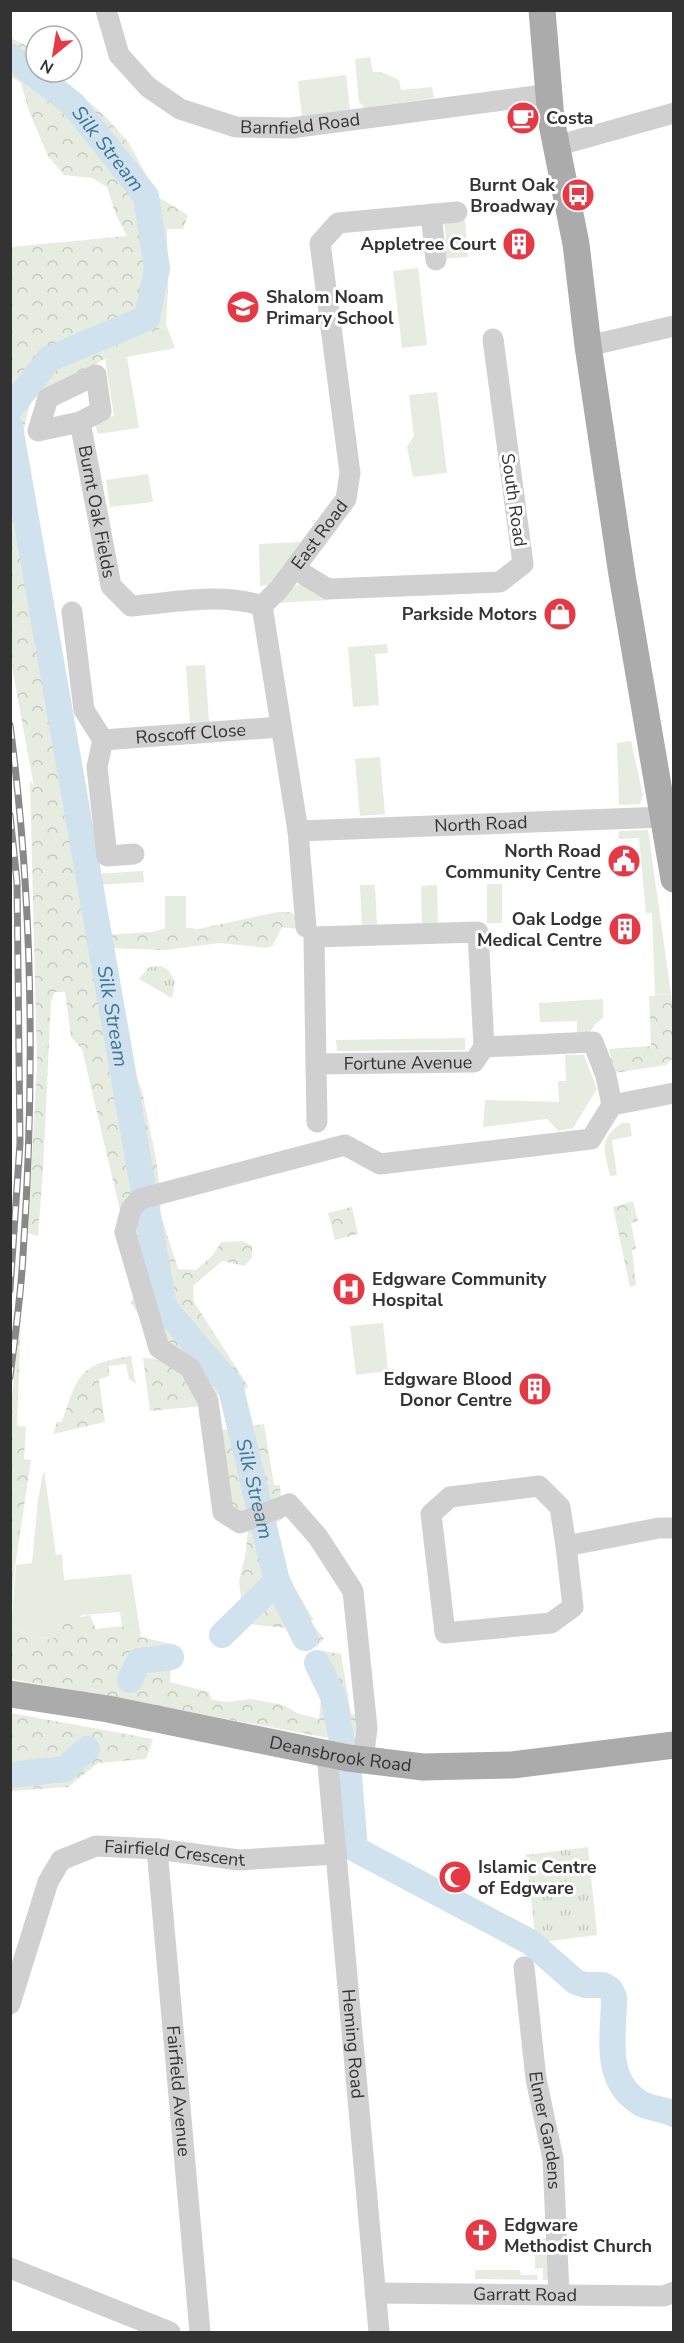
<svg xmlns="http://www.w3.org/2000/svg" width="684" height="2343" viewBox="0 0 684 2343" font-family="'Nunito Sans',sans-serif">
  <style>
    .grass { fill: #e6ecdf }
    .forest { fill: url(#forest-crowns) }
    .park { fill: url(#park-tufts) }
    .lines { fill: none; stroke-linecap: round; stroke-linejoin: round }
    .river { stroke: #cfe2ee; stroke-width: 26 }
    .minor { stroke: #d0d0d0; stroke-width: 21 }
    .major { stroke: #ababab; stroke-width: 27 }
    .rail-casing { stroke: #888; stroke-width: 7 }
    .rail { stroke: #fff; stroke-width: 4.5; stroke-dasharray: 14; stroke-linecap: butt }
    .labels { text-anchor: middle; stroke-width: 6; stroke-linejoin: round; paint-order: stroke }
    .poi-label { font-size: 18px; font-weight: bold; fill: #333; stroke: #fff; text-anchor: end }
    .street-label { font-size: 18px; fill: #333; stroke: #fff }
    .water-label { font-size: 20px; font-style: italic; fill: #3f7597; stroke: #fff }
  </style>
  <defs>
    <pattern id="forest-crowns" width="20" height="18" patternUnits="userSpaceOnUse" patternTransform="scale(1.5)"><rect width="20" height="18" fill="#e6ecdf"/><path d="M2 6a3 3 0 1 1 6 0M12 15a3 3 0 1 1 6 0" fill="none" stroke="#c6cbc0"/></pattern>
    <pattern id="park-tufts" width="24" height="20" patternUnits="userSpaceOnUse" patternTransform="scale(1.5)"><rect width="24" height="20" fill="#e6ecdf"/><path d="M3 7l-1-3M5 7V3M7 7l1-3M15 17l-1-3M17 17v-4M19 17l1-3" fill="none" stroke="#c6cbc0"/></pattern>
  </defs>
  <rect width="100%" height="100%" fill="#fff"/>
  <g class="grass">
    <polygon points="370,57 373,72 381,72 399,80 401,90 432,87 434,98 365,108 359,102 355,59"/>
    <polygon points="346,75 350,111 302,116 298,81"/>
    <polygon points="465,219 468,257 441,259 440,240 446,239 444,221"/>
    <polygon points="418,268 427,345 402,348 393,271"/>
    <polygon points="166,325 175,348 127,357 139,428 98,434 94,421 114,416 105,358"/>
    <polygon points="437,392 447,473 413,477 407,447 414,436 409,395"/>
    <polygon points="148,474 153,502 110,507 106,480"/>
    <polygon points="301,542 269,585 260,586 259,544"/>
    <polygon points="300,584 311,586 329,600 277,603 287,589"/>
    <polygon points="387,644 388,653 375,654 379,705 353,707 348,647"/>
    <polygon points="205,665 209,722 190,723 186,666"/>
    <polygon points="631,741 643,795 640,804 619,805 617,743"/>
    <polygon points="380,757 385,814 360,816 355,759"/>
    <polygon points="648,830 671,994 655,995 652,913 646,913 639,838 618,839 619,831"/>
    <polygon points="143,871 144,882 97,885 96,874"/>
    <rect x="487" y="884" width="15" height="39"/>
    <polygon points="360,885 375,885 377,926 362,927"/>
    <polygon points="437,885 438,924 422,924 421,886"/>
    <rect x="165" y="896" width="21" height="38"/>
    <polygon points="603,999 603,1018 595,1024 587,1037 577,1037 577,1021 540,1022 539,1003"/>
    <polygon points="465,1038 465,1050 337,1051 336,1040"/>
    <polygon points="565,1055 584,1055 597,1089 573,1128 558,1131 547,1119 483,1127 485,1100 559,1102 558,1081 566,1081"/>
    <path d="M622,1123H630L632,1136L612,1140L617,1175L610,1176C605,1150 597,1140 622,1123Z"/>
    <polygon points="383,1323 388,1371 356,1375 350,1326"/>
    <polygon points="44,1470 56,1555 62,1554 64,1580 131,1574 141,1637 122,1626 120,1612 82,1615 52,1640 11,1629 16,1565 32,1563 38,1499"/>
    <polygon points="547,2238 549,2280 543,2280 543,2268 535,2269 535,2239"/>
    <polygon points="475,2270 520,2270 521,2275 537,2275 538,2280 475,2279"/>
  </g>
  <g class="forest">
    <path d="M11,38L24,44L36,55V72H55L105,116L129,143L158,197L188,215L183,229H167L168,289L166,325L31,400L23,433L104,935L152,932L173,926L198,929L278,912H291L298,919V929L282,927L273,945L267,948L220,943L165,950L106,948L133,1067L142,1091L156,1159L161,1198L160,1212L178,1269L196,1270L213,1255L221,1242L243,1241L252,1246V1257L245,1266L222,1261L193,1286L194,1302L248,1386C241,1395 223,1399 213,1393L142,1321L131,1302L139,1291L82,1049L71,1037L65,992H55L51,1001L43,1170L38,1236L28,1233L37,1065L30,780L34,787L11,662V247L127,236L116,215L107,187L92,178L64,175L48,156L29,111L21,83L11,77Z"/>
    <polygon points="671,994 674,1016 673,1058 666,1065 614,1073 609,1049 651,1046 649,996"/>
    <polygon points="633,1201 638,1221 631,1223 636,1249 632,1250 636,1285 630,1287 613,1207"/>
    <polygon points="352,1207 358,1234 335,1240 328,1213"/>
    <polygon points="21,1312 17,1426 26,1427 24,1459 31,1460 14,1574 11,1629 52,1640 67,1620 90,1615 96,1629 122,1626 141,1637 172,1644 170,1682 209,1692 212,1700 228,1702 251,1699 283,1705 297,1713 319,1719 322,1686 311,1665 324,1651 341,1654 351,1714 360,1714 357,1732 345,1741 11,1679 10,1414"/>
    <path d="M131,1356L136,1384L129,1379L126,1364L109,1366V1376L99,1379L105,1422L53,1434L57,1422H62C78,1375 78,1364 131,1356Z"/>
    <path d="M143,1358C178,1358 184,1379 202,1406L150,1411Z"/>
    <polygon points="264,1424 274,1485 280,1485 281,1498 244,1515 230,1505 221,1430"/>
    <path d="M288,1513L274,1526L283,1554L277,1559L314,1620L310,1621L324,1639L316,1647C300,1646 294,1641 286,1628L248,1624L219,1641L217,1635L226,1620L242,1607L239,1581L245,1557L249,1523Z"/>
    <polygon points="11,1713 153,1739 146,1759 98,1763 68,1787 11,1791"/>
    <path d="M348,1846L414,1878L413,1882L454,1903L515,1929L577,1974L610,1982L620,1991L627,2078C640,2090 656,2108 673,2109V2123L647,2113L616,2088L608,1992L579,1990L517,1940L494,1926L439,1905L395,1877L349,1852Z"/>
  </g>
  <g class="park">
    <polygon points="161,966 168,970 175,981 172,998 139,979 149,967"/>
    <polygon points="588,1847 597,1935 536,1943 526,1855"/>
  </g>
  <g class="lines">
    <g class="river">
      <path id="s1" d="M10,56L73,104L146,196L157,268L147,318L49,359L10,409"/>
      <path id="s2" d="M10,427L164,1307L230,1385L277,1581L305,1638"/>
      <polyline points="222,1635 277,1581"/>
      <polyline points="317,1663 333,1696 342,1740"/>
      <polyline points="130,1680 139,1661 171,1657"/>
      <polyline points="10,1775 65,1769 87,1749"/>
      <path d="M349,1776L355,1849L530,1942L576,1982L585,1985H603L610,1989L614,1997C614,2035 602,2082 642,2104C652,2109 664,2109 674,2114"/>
    </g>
    <g class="minor">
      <path id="s3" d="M106,10L119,55L148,87L180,109L236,127L291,128L550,94"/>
      <polyline points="556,146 674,113"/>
      <polyline points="431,214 436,260"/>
      <polyline points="588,346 674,326"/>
      <path id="s4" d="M80,422L101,411L96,375L48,398L38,431L80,422L111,586L131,606C172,603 222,592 262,606"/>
      <polyline points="295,569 328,589 500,582 523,564 493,339"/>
      <polyline points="72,612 84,710 103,740 97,767 107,856 134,854"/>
      <path id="s5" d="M103,740L280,727"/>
      <path id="s6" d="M298,831L664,817"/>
      <path id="s7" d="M306,927L298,831L262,606L279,589L346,499L350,473L320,243L338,223L457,212"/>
      <polyline points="316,1064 314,937 478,932 484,1047"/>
      <path id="s8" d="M317,1122L316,1064L474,1062L484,1047L593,1042L606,1076L612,1105"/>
      <polygon points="539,1486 560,1507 566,1546 573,1607 551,1623 445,1633 431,1514 450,1497"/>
      <polyline points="566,1546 659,1528 674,1528"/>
      <path id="s9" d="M327,1754L379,2332"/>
      <polyline points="363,1760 367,1728 353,1591 318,1537 289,1504 240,1523 223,1512 208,1401 190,1368 159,1348 125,1232 131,1209 140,1199 345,1145 380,1164 591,1139 612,1105 674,1093"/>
      <path id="s10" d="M157,1849L200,2332"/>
      <path id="s11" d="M524,1967L536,2079L553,2159L559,2294"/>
      <path id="s12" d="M10,2004L48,1882L61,1860L96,1846L157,1849L239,1860L336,1854"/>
      <polyline points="10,2268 170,2332"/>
      <path id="s13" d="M375,2293L664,2296L674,2292"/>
    </g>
    <g class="major">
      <polyline points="542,10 551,119 576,244 588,346 622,575 674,879"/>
      <path id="s14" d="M10,1694L108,1709L348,1758L423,1767L512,1765L674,1745"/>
    </g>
    <defs>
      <g id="rail">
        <path d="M10,725C33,900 35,1078 23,1255C21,1295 15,1336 10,1377"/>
        <polyline points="10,815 17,882 20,1143 10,1290"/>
      </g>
    </defs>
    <use href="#rail" class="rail-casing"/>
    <use href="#rail" class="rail"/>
  </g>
  <defs>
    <symbol id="cafe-disc" viewBox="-11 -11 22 22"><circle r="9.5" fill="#e63946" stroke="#fff"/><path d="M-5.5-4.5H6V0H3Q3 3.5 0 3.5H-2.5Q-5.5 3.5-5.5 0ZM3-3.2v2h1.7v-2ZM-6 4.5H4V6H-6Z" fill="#fff"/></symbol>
    <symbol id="bus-disc" viewBox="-11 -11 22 22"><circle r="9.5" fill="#e63946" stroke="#fff"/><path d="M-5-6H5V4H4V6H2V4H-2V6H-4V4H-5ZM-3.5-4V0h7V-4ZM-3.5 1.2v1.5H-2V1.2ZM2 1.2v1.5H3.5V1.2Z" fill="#fff"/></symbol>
    <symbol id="building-disc" viewBox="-11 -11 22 22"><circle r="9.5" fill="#e63946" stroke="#fff"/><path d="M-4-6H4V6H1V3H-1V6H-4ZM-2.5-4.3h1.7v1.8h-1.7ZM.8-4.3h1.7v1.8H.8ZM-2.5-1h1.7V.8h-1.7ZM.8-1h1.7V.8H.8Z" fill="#fff"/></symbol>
    <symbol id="school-disc" viewBox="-11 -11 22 22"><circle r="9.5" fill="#e63946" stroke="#fff"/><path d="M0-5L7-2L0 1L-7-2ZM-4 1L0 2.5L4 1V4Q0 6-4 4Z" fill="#fff"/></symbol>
    <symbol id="shop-disc" viewBox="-11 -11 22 22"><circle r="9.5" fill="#e63946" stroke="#fff"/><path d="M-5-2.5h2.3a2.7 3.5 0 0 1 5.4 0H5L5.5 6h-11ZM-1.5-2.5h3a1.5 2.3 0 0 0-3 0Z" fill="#fff"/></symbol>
    <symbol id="civic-disc" viewBox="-11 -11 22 22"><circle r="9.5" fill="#e63946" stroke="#fff"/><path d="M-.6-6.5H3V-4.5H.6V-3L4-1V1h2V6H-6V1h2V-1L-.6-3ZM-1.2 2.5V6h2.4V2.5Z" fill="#fff"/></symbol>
    <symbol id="hospital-disc" viewBox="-11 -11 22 22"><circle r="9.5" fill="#e63946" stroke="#fff"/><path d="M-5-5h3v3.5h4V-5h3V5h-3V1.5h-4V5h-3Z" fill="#fff"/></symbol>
    <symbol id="mosque-disc" viewBox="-11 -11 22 22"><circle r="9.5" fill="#e63946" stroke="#fff"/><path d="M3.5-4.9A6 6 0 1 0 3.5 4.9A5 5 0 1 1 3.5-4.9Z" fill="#fff"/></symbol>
    <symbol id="church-disc" viewBox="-11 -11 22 22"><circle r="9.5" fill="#e63946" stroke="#fff"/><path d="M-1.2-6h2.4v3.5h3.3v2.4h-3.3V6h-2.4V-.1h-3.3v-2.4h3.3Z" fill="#fff"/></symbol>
  </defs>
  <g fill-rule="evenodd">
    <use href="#cafe-disc" x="504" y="99" width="38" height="38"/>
    <use href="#bus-disc" x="559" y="176" width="38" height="38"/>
    <use href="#building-disc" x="500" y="225" width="38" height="38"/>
    <use href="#school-disc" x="224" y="288" width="38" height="38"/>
    <use href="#shop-disc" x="541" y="595" width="38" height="38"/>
    <use href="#civic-disc" x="605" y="842" width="38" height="38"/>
    <use href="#building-disc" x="606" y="910" width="38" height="38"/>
    <use href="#hospital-disc" x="330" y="1270" width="38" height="38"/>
    <use href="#building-disc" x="516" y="1370" width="38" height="38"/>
    <use href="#mosque-disc" x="436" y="1858" width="38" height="38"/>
    <use href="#church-disc" x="462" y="2216" width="38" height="38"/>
  </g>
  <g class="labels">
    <g class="poi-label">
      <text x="546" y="124" text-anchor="start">Costa</text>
      <text x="555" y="191">Burnt Oak<tspan x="555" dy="21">Broadway</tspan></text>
      <text x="496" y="250">Appletree Court</text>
      <text x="266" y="303" text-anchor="start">Shalom Noam<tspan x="266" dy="21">Primary School</tspan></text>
      <text x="537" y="620">Parkside Motors</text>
      <text x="601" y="857">North Road<tspan x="601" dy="21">Community Centre</tspan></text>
      <text x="602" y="925">Oak Lodge<tspan x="602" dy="21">Medical Centre</tspan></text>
      <text x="372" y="1285" text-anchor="start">Edgware Community<tspan x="372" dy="21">Hospital</tspan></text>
      <text x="512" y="1385">Edgware Blood<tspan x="512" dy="21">Donor Centre</tspan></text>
      <text x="478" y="1873" text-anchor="start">Islamic Centre<tspan x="478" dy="21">of Edgware</tspan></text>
      <text x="504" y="2231" text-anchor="start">Edgware<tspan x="504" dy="21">Methodist Church</tspan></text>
    </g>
    <g class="street-label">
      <text dy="6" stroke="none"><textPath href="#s3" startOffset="252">Barnfield Road</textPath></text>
      <text transform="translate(514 500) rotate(82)" y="6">South Road</text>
      <text dy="6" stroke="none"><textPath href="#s4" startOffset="282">Burnt Oak Fields</textPath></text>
      <text dy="6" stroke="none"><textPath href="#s7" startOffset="416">East Road</textPath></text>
      <text dy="6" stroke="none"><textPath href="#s5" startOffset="88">Roscoff Close</textPath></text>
      <text dy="6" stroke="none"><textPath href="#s6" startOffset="183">North Road</textPath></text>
      <text dy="6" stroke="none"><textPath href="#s8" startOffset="150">Fortune Avenue</textPath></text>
      <text dy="6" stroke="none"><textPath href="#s14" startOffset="336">Deansbrook Road</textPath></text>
      <text dy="6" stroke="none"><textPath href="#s12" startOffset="270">Fairfield Crescent</textPath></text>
      <text dy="6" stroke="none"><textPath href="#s9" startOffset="291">Heming Road</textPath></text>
      <text dy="6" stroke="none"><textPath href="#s10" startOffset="243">Fairfield Avenue</textPath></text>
      <text dy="6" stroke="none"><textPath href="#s11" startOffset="165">Elmer Gardens</textPath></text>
      <text dy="6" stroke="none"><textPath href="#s13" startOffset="150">Garratt Road</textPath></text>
    </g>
    <g class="water-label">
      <text dy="7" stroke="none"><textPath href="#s1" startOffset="136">Silk Stream</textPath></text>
      <text dy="7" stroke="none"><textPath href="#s2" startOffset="598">Silk Stream</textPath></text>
      <text dy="7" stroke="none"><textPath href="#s2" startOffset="1102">Silk Stream</textPath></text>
    </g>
  </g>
  <rect width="684" height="2343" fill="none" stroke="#333333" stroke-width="24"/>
  <g transform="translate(54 54) rotate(210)"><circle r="28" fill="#ffffff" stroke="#adadad" stroke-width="1.5"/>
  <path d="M0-4.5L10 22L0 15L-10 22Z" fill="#e63946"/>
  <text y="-9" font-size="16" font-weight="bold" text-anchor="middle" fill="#333333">N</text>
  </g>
</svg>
